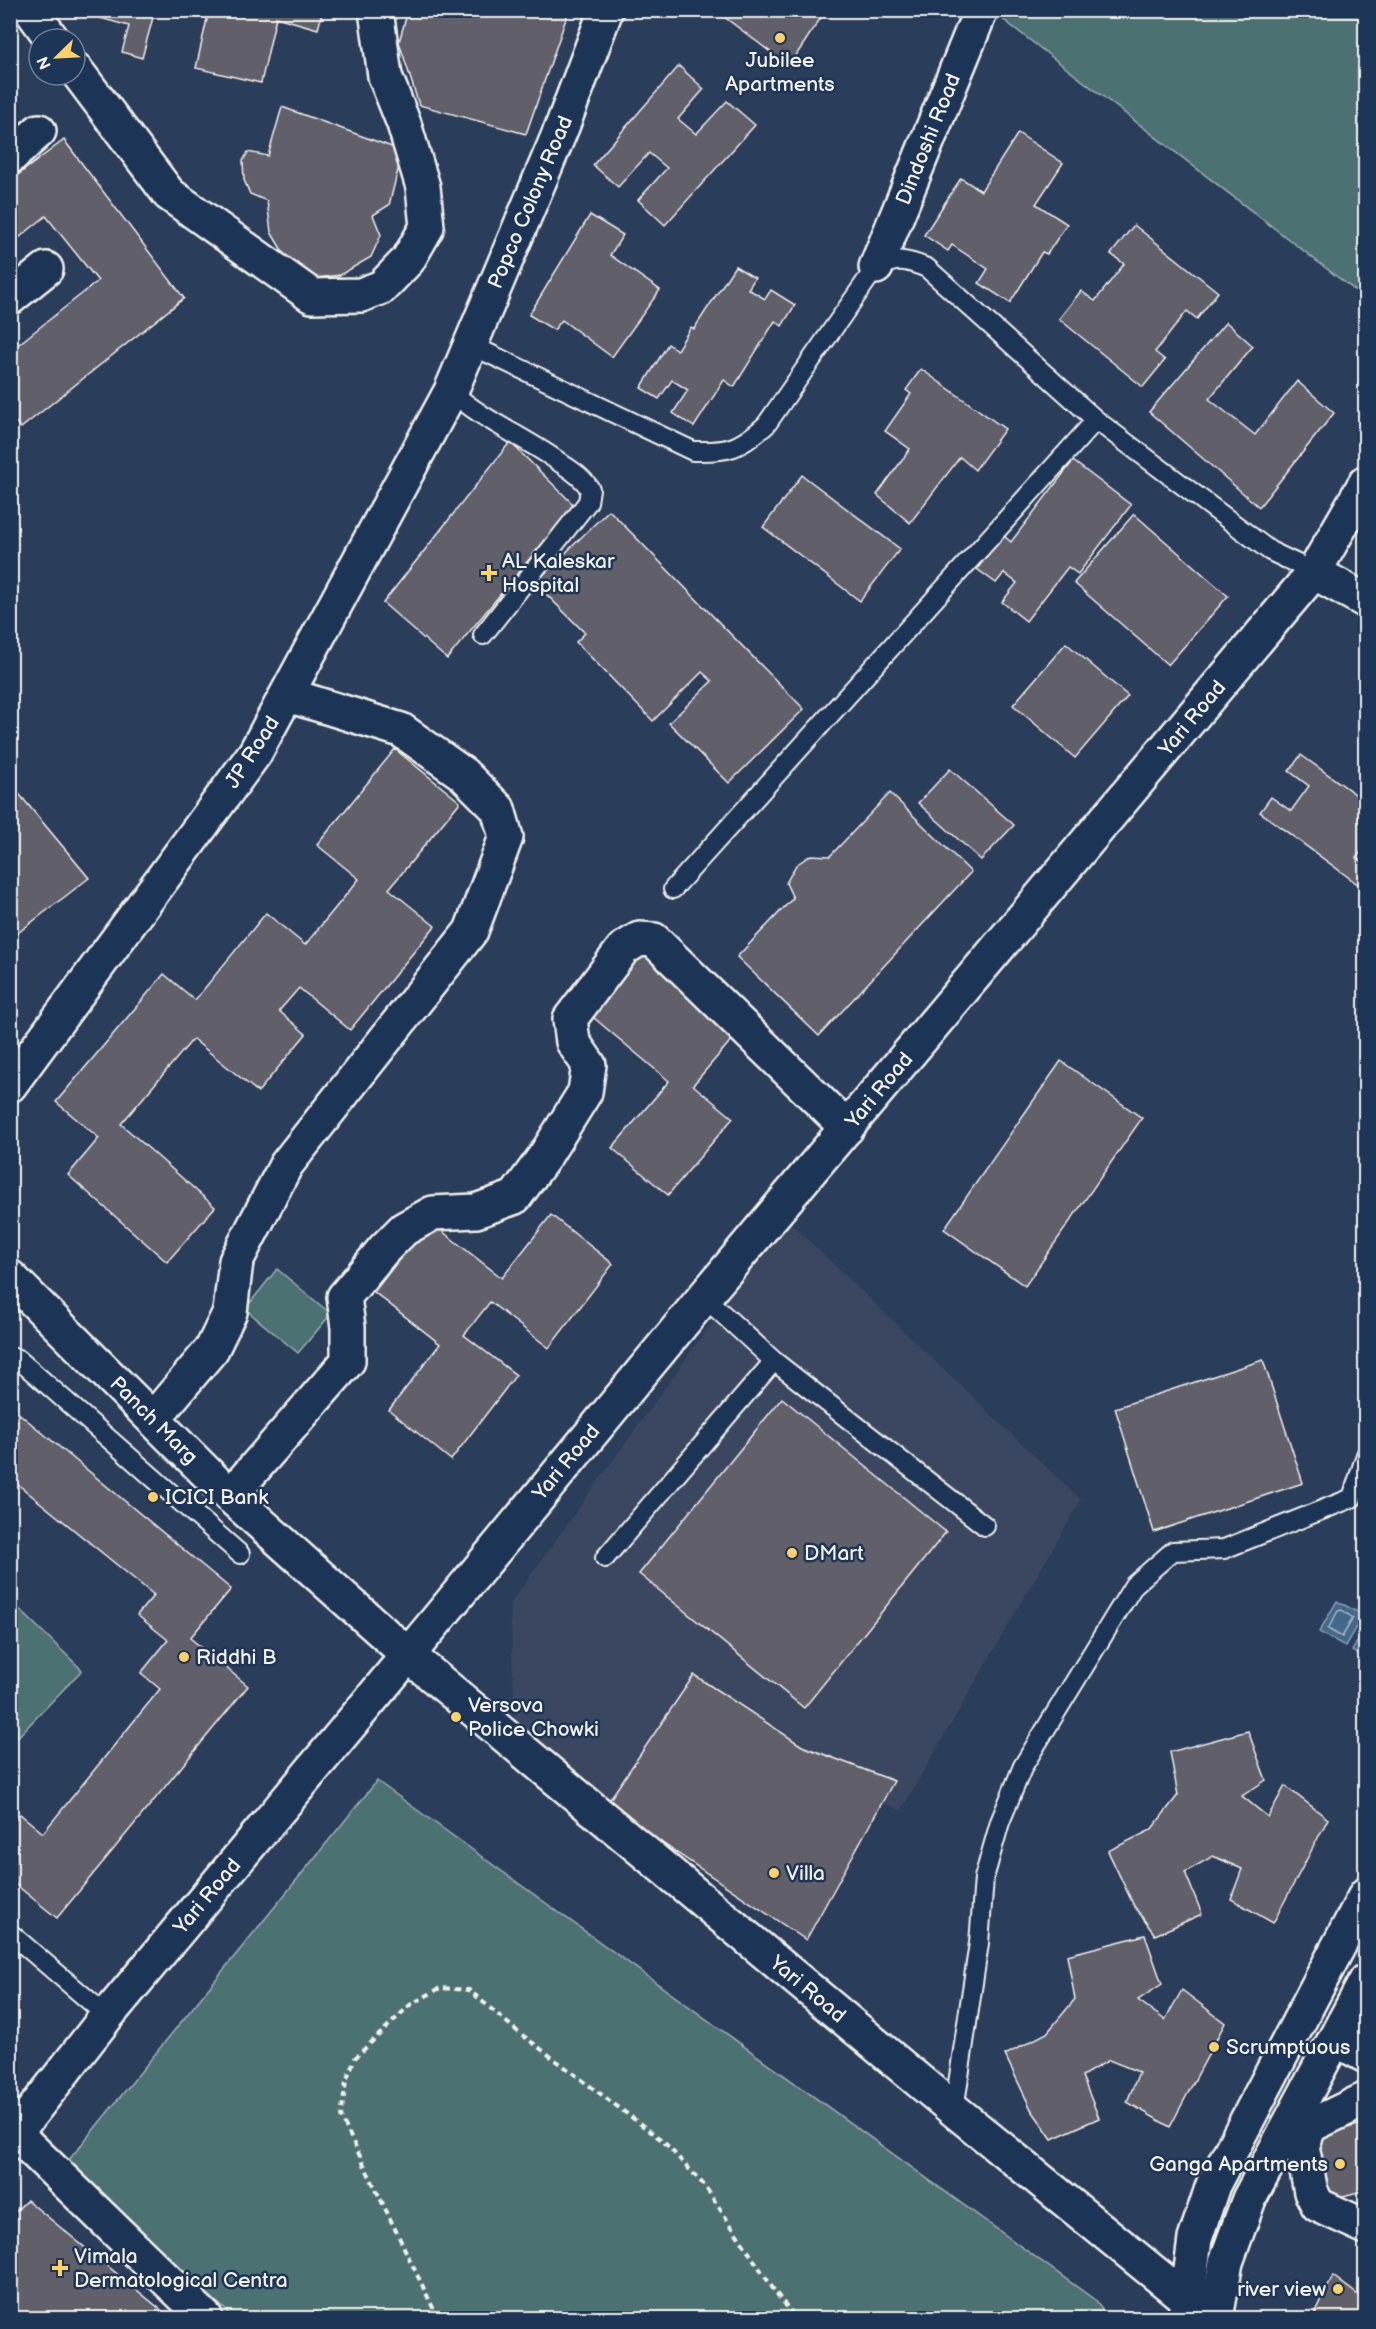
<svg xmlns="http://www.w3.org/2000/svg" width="1376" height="2329" viewBox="0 0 1376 2329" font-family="'Balsamiq Sans',sans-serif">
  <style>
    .built { fill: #3a4760 }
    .green { fill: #4c7173; stroke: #a0b1ae; stroke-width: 1.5 }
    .water { fill: #42678a; stroke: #899eb0; stroke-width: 1.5 }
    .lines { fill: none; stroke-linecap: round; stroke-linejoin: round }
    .shore { stroke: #adbac2; stroke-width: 1.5 }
    .building { fill: #605e6b; stroke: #f4f1e8; stroke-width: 1.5 }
    .lane-casing { stroke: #f4f1e8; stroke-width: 22 }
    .street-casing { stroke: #f4f1e8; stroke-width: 38 }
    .secondary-casing { stroke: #f4f1e8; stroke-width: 38 }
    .path { stroke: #f4f1e8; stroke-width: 4; stroke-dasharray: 6 4.5; stroke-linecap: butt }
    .lane { stroke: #1d3557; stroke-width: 18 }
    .street { stroke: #1d3557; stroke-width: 33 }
    .secondary { stroke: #1d3557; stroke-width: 33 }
    .poi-dot { fill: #ffd166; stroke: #1d3557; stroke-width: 2 }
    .labels { text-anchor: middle; stroke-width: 5; stroke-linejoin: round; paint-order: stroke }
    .poi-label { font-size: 21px; fill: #f4f1e8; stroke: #1d3557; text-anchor: start }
    .street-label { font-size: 21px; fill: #f4f1e8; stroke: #1d3557 }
  </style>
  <rect width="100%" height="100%" fill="#2a3d5b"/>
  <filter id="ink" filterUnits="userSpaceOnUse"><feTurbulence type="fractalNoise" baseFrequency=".0167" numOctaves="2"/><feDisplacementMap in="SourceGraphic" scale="12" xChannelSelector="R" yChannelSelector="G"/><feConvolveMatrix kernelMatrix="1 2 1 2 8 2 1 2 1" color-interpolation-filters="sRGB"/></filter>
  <g filter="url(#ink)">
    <polygon class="built" points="786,1219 1081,1500 901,1810 812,1774 614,1833 517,1772 510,1604"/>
    <g class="green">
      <polygon points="992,11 1365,11 1365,281 1357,292"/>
      <polygon points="277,1269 331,1314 298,1353 245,1309"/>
      <polygon points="11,1601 82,1670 11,1744 10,1744"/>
      <polygon points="377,1781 1095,2300 1108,2318 231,2318 224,2308 60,2171"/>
    </g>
    <g class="water">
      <polygon points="1337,1601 1363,1615 1345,1646 1319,1632"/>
      <polygon points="1365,1628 1365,1659 1352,1651"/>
    </g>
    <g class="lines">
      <polygon class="shore" points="1342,1610 1353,1618 1342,1637 1328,1629 1338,1611"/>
    </g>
    <g class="building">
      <polygon points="87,10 155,10 142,58 122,52 129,26 86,14"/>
      <polygon points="209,10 323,10 318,29 276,17 261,83 196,68"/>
      <polygon points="408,10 569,10 526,134 419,105 399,42"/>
      <polygon points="715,10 826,10 789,66"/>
      <polygon points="679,66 704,89 678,119 696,134 727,101 755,125 665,225 638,200 667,168 649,153 618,187 593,165"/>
      <polygon points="282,107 403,151 389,205 373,215 381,235 371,257 340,275 309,279 284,254 271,232 267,201 250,194 244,180 243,161 248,152 268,156"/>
      <polygon points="1018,133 1063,163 1036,204 1067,224 1047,254 1042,252 1010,303 979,283 988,269 952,245 948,251 924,235 961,178 981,191"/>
      <polygon points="64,140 184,298 21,428 10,416 10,351 98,281 46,216 10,245 10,188 14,186 10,181"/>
      <polygon points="590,215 623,235 610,255 660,290 612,357 562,320 554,330 529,315"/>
      <polygon points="1134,225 1218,292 1197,319 1187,311 1155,352 1165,360 1143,387 1059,319 1081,291 1095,301 1124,264 1111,254"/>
      <polygon points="735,266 755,278 748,289 765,299 771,290 795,305 782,326 775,321 734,387 724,380 694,427 673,413 688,390 672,380 659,399 641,388 668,344 677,350 691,327 694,329"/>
      <polygon points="1226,322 1253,346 1209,399 1255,435 1297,381 1334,413 1259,507 1149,412"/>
      <polygon points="921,369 1005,429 975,470 960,457 910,523 877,495 910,449 885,431 911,394 906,390"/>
      <polygon points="510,442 574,505 447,659 383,603"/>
      <polygon points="1073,461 1131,505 1078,574 1068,567 1026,621 1002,602 1017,583 1004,573 996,583 977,569 1003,535 1011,542"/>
      <polygon points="802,475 900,549 860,601 763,527"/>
      <polygon points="609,510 804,709 729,783 669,723 712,681 702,672 653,721 576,642 585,633 535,583"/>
      <polygon points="1134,514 1228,596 1168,665 1074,583"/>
      <polygon points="1066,643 1128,696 1075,758 1013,705"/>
      <polygon points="395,749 460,802 389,889 435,926 350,1030 299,988 279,1011 306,1034 258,1092 193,1039 121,1124 215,1207 167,1262 68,1175 99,1138 56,1102 164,974 195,1000 266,913 305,945 359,879 317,845"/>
      <polygon points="1301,755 1366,802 1366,846 1356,858 1366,864 1366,884 1363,888 1260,812 1271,797 1291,811 1309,786 1289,771"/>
      <polygon points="950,769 1014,825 981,860 918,803"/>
      <polygon points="10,783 89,878 10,939 10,874 15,871 10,865"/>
      <polygon points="890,793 971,872 819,1036 737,957 793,898 786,883 796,865 811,855 830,856"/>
      <polygon points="644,948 740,1030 693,1085 733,1118 668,1195 612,1148 669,1081 588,1013"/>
      <polygon points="1061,1061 1142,1118 1025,1286 944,1229"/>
      <polygon points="551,1215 613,1264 549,1348 490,1302 464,1335 516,1375 451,1460 389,1410 440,1344 374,1292 429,1221 502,1278"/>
      <polygon points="1263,1360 1303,1483 1154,1532 1115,1408"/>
      <polygon points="782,1398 946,1532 804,1708 639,1574"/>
      <polygon points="10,1406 231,1589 190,1638 248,1686 57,1918 10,1880 10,1826 20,1814 43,1833 160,1689 141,1673 168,1640 137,1615 154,1595 10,1478"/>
      <polygon points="694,1675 802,1746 894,1781 806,1940 606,1805"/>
      <polygon points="1248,1731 1266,1780 1242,1796 1268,1817 1285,1786 1328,1819 1273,1923 1231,1899 1242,1869 1213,1856 1185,1872 1202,1914 1155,1935 1134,1906 1108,1851 1151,1830 1178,1795 1170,1752"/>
      <polygon points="1145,1935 1162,1984 1138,2000 1165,2020 1182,1990 1225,2023 1170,2127 1127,2102 1139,2072 1109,2060 1082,2076 1099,2118 1052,2139 1031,2109 1005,2055 1047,2033 1075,1999 1067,1955"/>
      <polygon points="1366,2123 1366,2190 1324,2201 1307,2139"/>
      <polygon points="27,2200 171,2318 10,2318 10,2217"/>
      <polygon points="1333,2276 1366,2301 1366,2318 1313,2318"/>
    </g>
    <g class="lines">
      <defs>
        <g id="lane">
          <path d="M471,345L693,451C729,452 739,449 766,425L876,267C898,258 905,259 927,268L1096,420L1270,551L1314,572"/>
          <path d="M451,391C483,421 527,438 562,464C573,471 583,478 590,489L588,502L483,635"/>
          <polyline points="673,889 1096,420"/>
          <polyline points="704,1297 774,1361 985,1526"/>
          <polyline points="10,1357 18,1359 240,1554"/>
          <polyline points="605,1558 774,1361"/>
          <polyline points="10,1933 107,2016"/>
          <polyline points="954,2110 979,1943 984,1878 1000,1822 1023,1766 1134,1585 1173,1551 1224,1549 1352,1498 1366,1455"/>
        </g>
        <g id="street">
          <polyline points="31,10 52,39"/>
          <polyline points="75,69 169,194 312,296 361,295 382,287 408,260 427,227 423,187 404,124 385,76 376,10"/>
          <polyline points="10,157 39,131"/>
          <polyline points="876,267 981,10"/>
          <polyline points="10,298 46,269"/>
          <polyline points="1314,572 1366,601"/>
          <polyline points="10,1085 255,753 451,391 562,127 606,10"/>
          <polyline points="10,1277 230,1496 408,1655 704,1297 1314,572 1366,482"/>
          <polyline points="153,1419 212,1349 230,1312 236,1261 286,1165 471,931 506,837 498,809 463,774 401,730 288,695"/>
          <polyline points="230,1496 348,1361 348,1327 344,1297 384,1249 404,1229 433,1213 476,1211 515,1197 545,1156 585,1092 589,1065 573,1042 570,1019 623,949 639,939 654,940 847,1128"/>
          <polyline points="1335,2039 1366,2056"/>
          <polyline points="1366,2099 1310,2126 1302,2146 1311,2192 1318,2205 1366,2227"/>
          <polyline points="16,2134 206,2318"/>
        </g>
        <g id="secondary">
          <polyline points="10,2140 107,2016 408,1655 954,2110 1210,2318"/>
          <polyline points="1185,2317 1195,2239 1213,2185 1366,1894"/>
          <polyline points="1216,2318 1226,2262 1249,2199 1366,1981"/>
        </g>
      </defs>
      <use href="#lane" class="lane-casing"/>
      <use href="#street" class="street-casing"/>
      <use href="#secondary" class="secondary-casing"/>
      <polyline class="path" points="438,2318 341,2117 346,2081 355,2058 410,2005 440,1988 469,1990 517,2031 663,2141 704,2185 776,2293 796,2318"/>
      <use href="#lane" class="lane"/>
      <use href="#street" class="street"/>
      <use href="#secondary" class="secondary"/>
    </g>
  </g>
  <g class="poi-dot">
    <circle cx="780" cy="38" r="6"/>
    <path d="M486 564h6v6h6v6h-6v6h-6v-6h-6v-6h6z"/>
    <circle cx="153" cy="1497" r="6"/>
    <circle cx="792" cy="1553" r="6"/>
    <circle cx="184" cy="1657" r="6"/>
    <circle cx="456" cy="1717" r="6"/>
    <circle cx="774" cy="1873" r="6"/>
    <circle cx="1214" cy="2047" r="6"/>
    <circle cx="1340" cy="2164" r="6"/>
    <path d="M57 2259h6v6h6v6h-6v6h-6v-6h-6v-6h6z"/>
    <circle cx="1338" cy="2289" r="6"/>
  </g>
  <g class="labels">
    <g class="poi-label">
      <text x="780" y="67" text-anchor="middle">Jubilee<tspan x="780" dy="24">Apartments</tspan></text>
      <text x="502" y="568">AL Kaleskar<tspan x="502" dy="24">Hospital</tspan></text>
      <text x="165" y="1504">ICICI Bank</text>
      <text x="804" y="1560">DMart</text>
      <text x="196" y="1664">Riddhi B</text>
      <text x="468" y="1712">Versova<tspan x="468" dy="24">Police Chowki</tspan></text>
      <text x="786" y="1880">Villa</text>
      <text x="1226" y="2054">Scrumptuous</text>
      <text x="1328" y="2171" text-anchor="end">Ganga Apartments</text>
      <text x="74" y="2263">Vimala<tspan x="74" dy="24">Dermatological Centra</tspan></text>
      <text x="1326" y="2296" text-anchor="end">river view</text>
    </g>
    <g class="street-label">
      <text transform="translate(928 139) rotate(-68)" y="7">Dindoshi Road</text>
      <text transform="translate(530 202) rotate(-67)" y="7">Popco Colony Road</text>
      <text transform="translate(1192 718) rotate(-50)" y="7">Yari Road</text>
      <text transform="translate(252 752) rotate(-57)" y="7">JP Road</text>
      <text transform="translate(879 1090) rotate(-50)" y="7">Yari Road</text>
      <text transform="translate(154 1420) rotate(45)" y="7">Panch Marg</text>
      <text transform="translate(566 1462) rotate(-50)" y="7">Yari Road</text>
      <text transform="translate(207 1896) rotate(-50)" y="7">Yari Road</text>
      <text transform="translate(808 1989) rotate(40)" y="7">Yari Road</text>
    </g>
  </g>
  <rect width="1376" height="2329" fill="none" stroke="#1d3557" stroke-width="36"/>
  <rect x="18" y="18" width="1340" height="2293" fill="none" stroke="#f4f1e8" stroke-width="2" filter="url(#ink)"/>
  <g transform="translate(57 57) rotate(246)"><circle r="28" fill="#1d3557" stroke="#738091" stroke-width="1.5"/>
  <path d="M0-4.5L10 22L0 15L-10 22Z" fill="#ffd166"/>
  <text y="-9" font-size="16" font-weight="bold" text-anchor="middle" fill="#f4f1e8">N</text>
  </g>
</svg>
